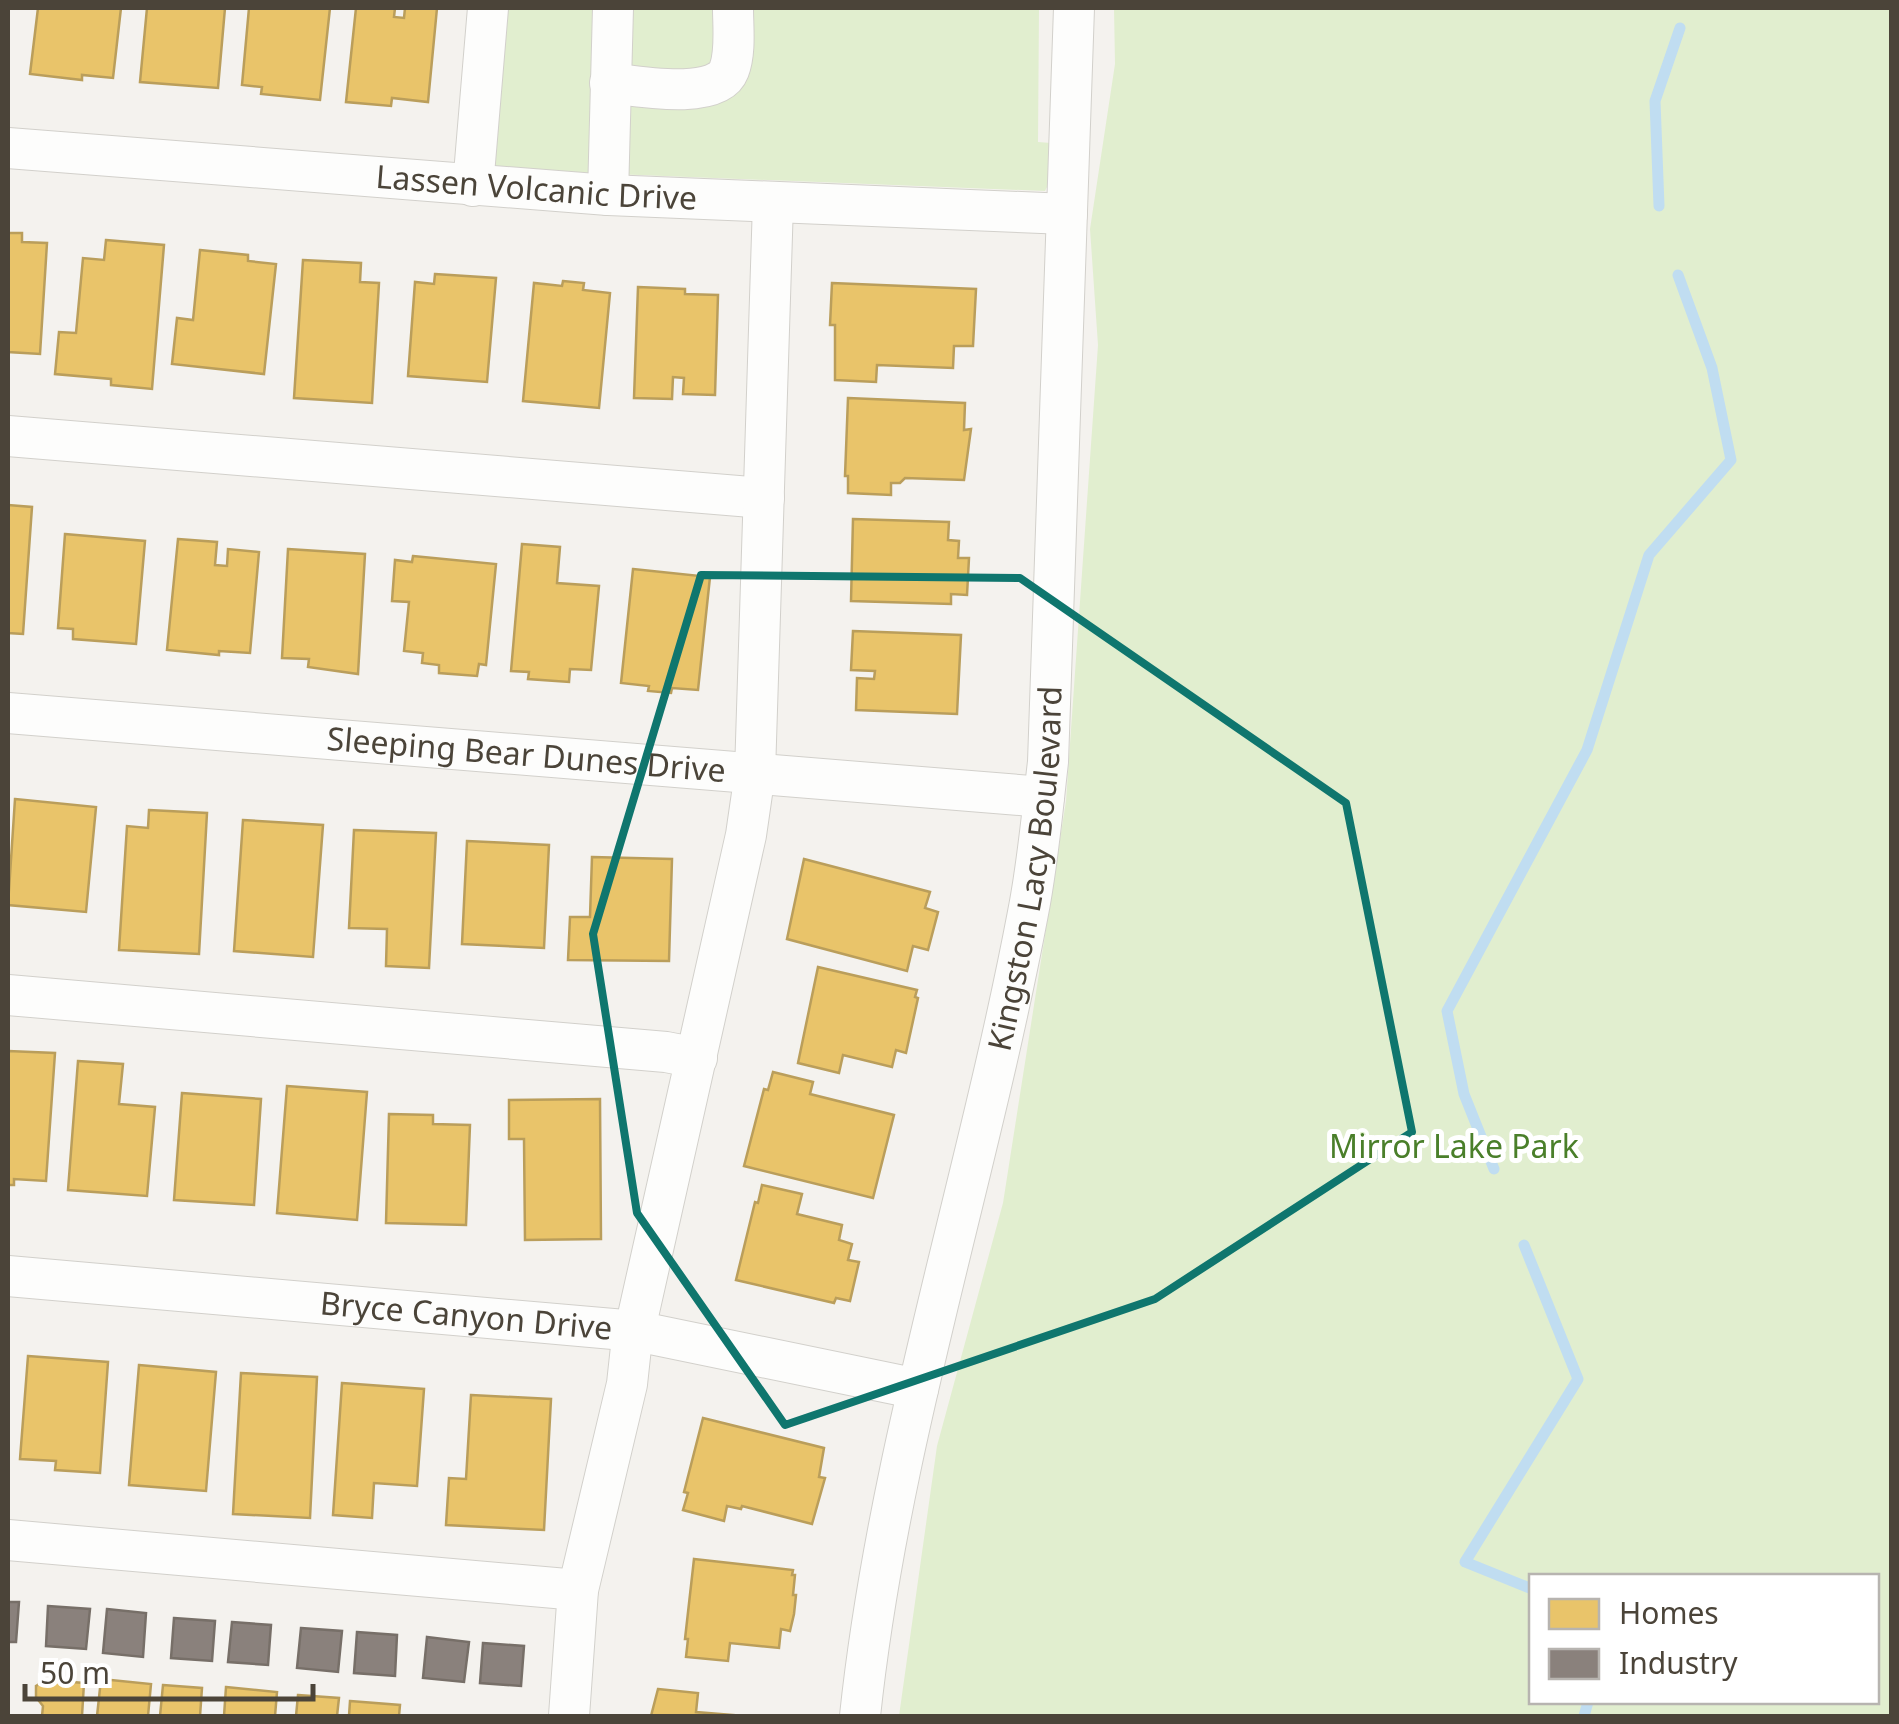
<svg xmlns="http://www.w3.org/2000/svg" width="1899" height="1724" viewBox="0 0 1899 1724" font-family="'Noto Sans',sans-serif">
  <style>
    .green { fill: #e1eecf; fill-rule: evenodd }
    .homes { fill: #e9c46a; stroke: #ba9e5b; stroke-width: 2.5 }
    .industry { fill: #8a817c; stroke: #776f68; stroke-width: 2.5 }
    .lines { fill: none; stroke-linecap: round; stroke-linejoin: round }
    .stream { stroke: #c0ddf1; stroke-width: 11 }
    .minor-casing { stroke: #d2d0cb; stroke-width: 42 }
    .minor { stroke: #fdfdfc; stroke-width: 40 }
    .marked { fill: none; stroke: #0f766e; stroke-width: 8; stroke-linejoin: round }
    .labels { text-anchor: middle; stroke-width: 10; stroke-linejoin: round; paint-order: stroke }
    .street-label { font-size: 32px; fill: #4b4439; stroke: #fff }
    .park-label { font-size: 32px; fill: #4a7f2a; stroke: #fff }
  </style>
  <rect width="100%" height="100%" fill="#f4f2ee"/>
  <g class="green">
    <polygon points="499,8 1039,8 1038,142 1051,143 1051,179 1045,191 486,169"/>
    <path d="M1114,8H1891V1716H899L937,1446L1003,1203L1066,801L1098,345L1090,229L1115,64ZM1532,1576H1876V1702H1532Z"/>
  </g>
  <g class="homes">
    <polygon points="38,8 121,8 113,78 82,75 82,80 30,74"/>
    <polygon points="147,8 225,8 218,88 140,82"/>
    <polygon points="249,8 330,8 320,100 261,94 262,87 242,85"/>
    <polygon points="356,8 395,8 394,17 404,18 405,8 437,8 428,102 392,98 391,106 346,102"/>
    <polygon points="8,233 22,233 22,242 47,243 40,354 8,352"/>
    <polygon points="106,240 164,245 152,389 111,385 111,379 55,374 59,332 76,333 83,258 104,260"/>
    <polygon points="200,250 248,255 248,261 276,264 264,374 172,364 177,318 193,320"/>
    <polygon points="303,260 361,263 360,282 379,283 372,403 294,398"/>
    <polygon points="435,274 496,278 487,382 408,376 415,282 434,284"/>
    <polygon points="563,281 584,283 583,290 610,293 599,408 523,401 534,283 562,286"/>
    <polygon points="832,283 976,289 973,346 954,346 953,368 877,365 876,382 835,380 835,325 830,325"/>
    <polygon points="638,287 685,289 685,294 718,295 715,395 683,394 684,378 673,377 672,399 634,398"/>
    <polygon points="848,398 965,403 964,430 971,429 964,480 905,478 900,483 891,483 891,495 848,493 848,476 845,476"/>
    <polygon points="8,505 32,507 23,634 8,633"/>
    <polygon points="853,519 949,522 948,540 959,541 958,558 969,558 967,595 951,594 951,604 851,601"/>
    <polygon points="65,534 145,541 136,644 73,639 73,629 58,628"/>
    <polygon points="178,539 217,542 215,565 227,566 228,549 259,552 250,653 219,651 219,655 167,650"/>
    <polygon points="522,544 560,547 557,583 599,586 591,670 570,669 569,682 528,679 529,672 511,671"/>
    <polygon points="288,549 365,554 358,674 308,667 309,659 282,658"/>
    <polygon points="413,556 496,564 486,665 479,664 477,676 439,673 439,665 422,663 423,653 404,651 409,602 392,601 395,560 412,562"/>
    <polygon points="633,569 710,577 698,690 672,688 671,693 648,691 649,686 621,683"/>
    <polygon points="853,631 961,635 957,714 856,710 857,678 874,679 875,671 851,670"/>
    <polygon points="15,799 96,807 86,912 8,905"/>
    <polygon points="149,810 207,813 199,954 119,950 127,826 148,828"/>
    <polygon points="243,820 323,825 313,957 234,951"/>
    <polygon points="354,830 436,833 429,968 386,966 387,929 349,928"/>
    <polygon points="467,841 549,845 544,948 462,944"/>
    <polygon points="592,857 672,859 669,961 568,960 570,917 590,917"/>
    <polygon points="804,859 930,892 925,908 938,912 928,950 913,946 907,971 787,939"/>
    <polygon points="818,967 917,990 915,997 918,998 906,1053 896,1050 892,1067 843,1055 839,1073 798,1063"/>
    <polygon points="8,1051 55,1053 46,1181 14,1179 14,1185 8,1185"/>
    <polygon points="78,1061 123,1064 119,1104 155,1107 147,1196 68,1190"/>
    <polygon points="773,1072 813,1082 810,1094 894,1115 873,1198 744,1166 764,1089 768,1090"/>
    <polygon points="287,1086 367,1092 357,1220 277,1213"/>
    <polygon points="182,1093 261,1099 254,1205 174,1200"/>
    <polygon points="600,1099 601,1239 525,1240 524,1139 509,1139 509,1100"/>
    <polygon points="389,1114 433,1115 433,1124 470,1125 466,1225 386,1223"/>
    <polygon points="762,1185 802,1194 797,1214 842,1225 839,1240 852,1244 848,1260 859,1262 850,1301 836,1298 834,1303 736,1280 755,1202 758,1203"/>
    <polygon points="28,1356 108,1362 100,1473 55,1470 56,1461 20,1459"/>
    <polygon points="139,1365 216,1372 206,1491 129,1485"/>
    <polygon points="241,1373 317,1377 310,1518 233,1514"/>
    <polygon points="342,1383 424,1389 417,1486 374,1483 372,1518 333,1515"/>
    <polygon points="471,1395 551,1399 544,1530 446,1525 449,1478 466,1479"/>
    <polygon points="703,1418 824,1448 819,1477 825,1478 812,1524 742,1506 741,1509 727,1506 724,1521 683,1510 688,1493 684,1492"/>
    <polygon points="694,1559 793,1570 792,1575 795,1575 793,1595 796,1595 794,1614 790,1631 781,1629 779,1648 730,1643 728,1661 686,1657 688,1639 685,1639"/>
    <polygon points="101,1679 151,1684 148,1716 97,1716"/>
    <polygon points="46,1680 84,1683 82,1716 42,1716 43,1706 36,1697 36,1686"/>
    <polygon points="163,1685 202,1688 200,1716 160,1716"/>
    <polygon points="226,1687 277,1692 275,1716 224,1716"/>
    <polygon points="658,1689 698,1693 696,1712 745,1716 651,1716"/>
    <polygon points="298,1695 339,1698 337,1716 296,1716"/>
    <polygon points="350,1701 400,1705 399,1716 349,1716"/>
  </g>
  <g class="industry">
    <polygon points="8,1602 19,1602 16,1642 8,1642"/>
    <polygon points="48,1606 90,1609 86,1649 46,1646"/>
    <polygon points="107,1609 146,1613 143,1657 103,1653"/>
    <polygon points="174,1618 215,1621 212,1661 171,1658"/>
    <polygon points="232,1622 271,1625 268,1665 228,1662"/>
    <polygon points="301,1628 342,1631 338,1672 297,1668"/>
    <polygon points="357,1632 397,1635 395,1676 354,1673"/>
    <polygon points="427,1637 469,1642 464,1682 423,1678"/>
    <polygon points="483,1643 524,1646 521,1686 480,1683"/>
  </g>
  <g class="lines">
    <g class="stream">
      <polyline points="1659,206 1655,101 1680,28"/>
      <polyline points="1494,1169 1464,1094 1447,1011 1587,750 1649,555 1731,460 1712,368 1678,275"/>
      <polyline points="1524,1245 1578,1379 1465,1562 1532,1589"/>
      <polyline points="1584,1716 1588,1702"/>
    </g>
    <defs>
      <g id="minor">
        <path d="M610,83C637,86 717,101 729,70C736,52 733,27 733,8"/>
        <path id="s1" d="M8,148L608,195L1067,214"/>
        <polyline points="473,186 488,8"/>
        <polyline points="608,195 613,8"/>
        <polyline points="8,436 764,498"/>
        <path id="s2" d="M8,713L1044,797"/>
        <polyline points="8,995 666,1052 697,1058"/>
        <path id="s3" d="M8,1276L636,1331L918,1389"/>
        <polyline points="8,1540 578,1590"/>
        <polyline points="569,1716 578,1590 627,1384 631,1347 746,835 755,773 773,203"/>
        <path id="s4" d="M860,1716C889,1444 977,1182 1028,913C1038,863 1042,813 1048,762L1074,8"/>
      </g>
    </defs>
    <use href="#minor" class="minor-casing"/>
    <use href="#minor" class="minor"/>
  </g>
  <path class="marked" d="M701,575L1020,578L1346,803L1412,1132L1155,1299L785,1425L637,1213L593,934Z"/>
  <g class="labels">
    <g class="street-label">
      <text dy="11" stroke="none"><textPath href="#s1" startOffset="530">Lassen Volcanic Drive</textPath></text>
      <text dy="11" stroke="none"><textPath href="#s2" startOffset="520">Sleeping Bear Dunes Drive</textPath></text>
      <text dy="11" stroke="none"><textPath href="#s4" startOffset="865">Kingston Lacy Boulevard</textPath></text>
      <text dy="11" stroke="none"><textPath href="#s3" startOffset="460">Bryce Canyon Drive</textPath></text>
    </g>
    <g class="park-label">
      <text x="1454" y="1158">Mirror Lake Park</text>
    </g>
  </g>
  <rect width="1899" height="1724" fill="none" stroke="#4b4439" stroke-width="20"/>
  <rect x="1529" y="1574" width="350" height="130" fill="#ffffff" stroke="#b7b4b0" stroke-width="2.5"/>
  <rect x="1549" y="1599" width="50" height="30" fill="#e9c46a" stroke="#b7b4b0" stroke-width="2.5"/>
  <text x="1619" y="1624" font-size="30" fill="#4b4439">Homes</text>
  <rect x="1549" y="1649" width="50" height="30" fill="#8a817c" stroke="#b7b4b0" stroke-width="2.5"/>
  <text x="1619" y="1674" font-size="30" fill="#4b4439">Industry</text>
  <path d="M25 1684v15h288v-15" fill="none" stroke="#4b4439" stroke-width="5"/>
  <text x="40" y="1684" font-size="30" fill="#4b4439" stroke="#ffffff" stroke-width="8" paint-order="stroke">50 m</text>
</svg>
